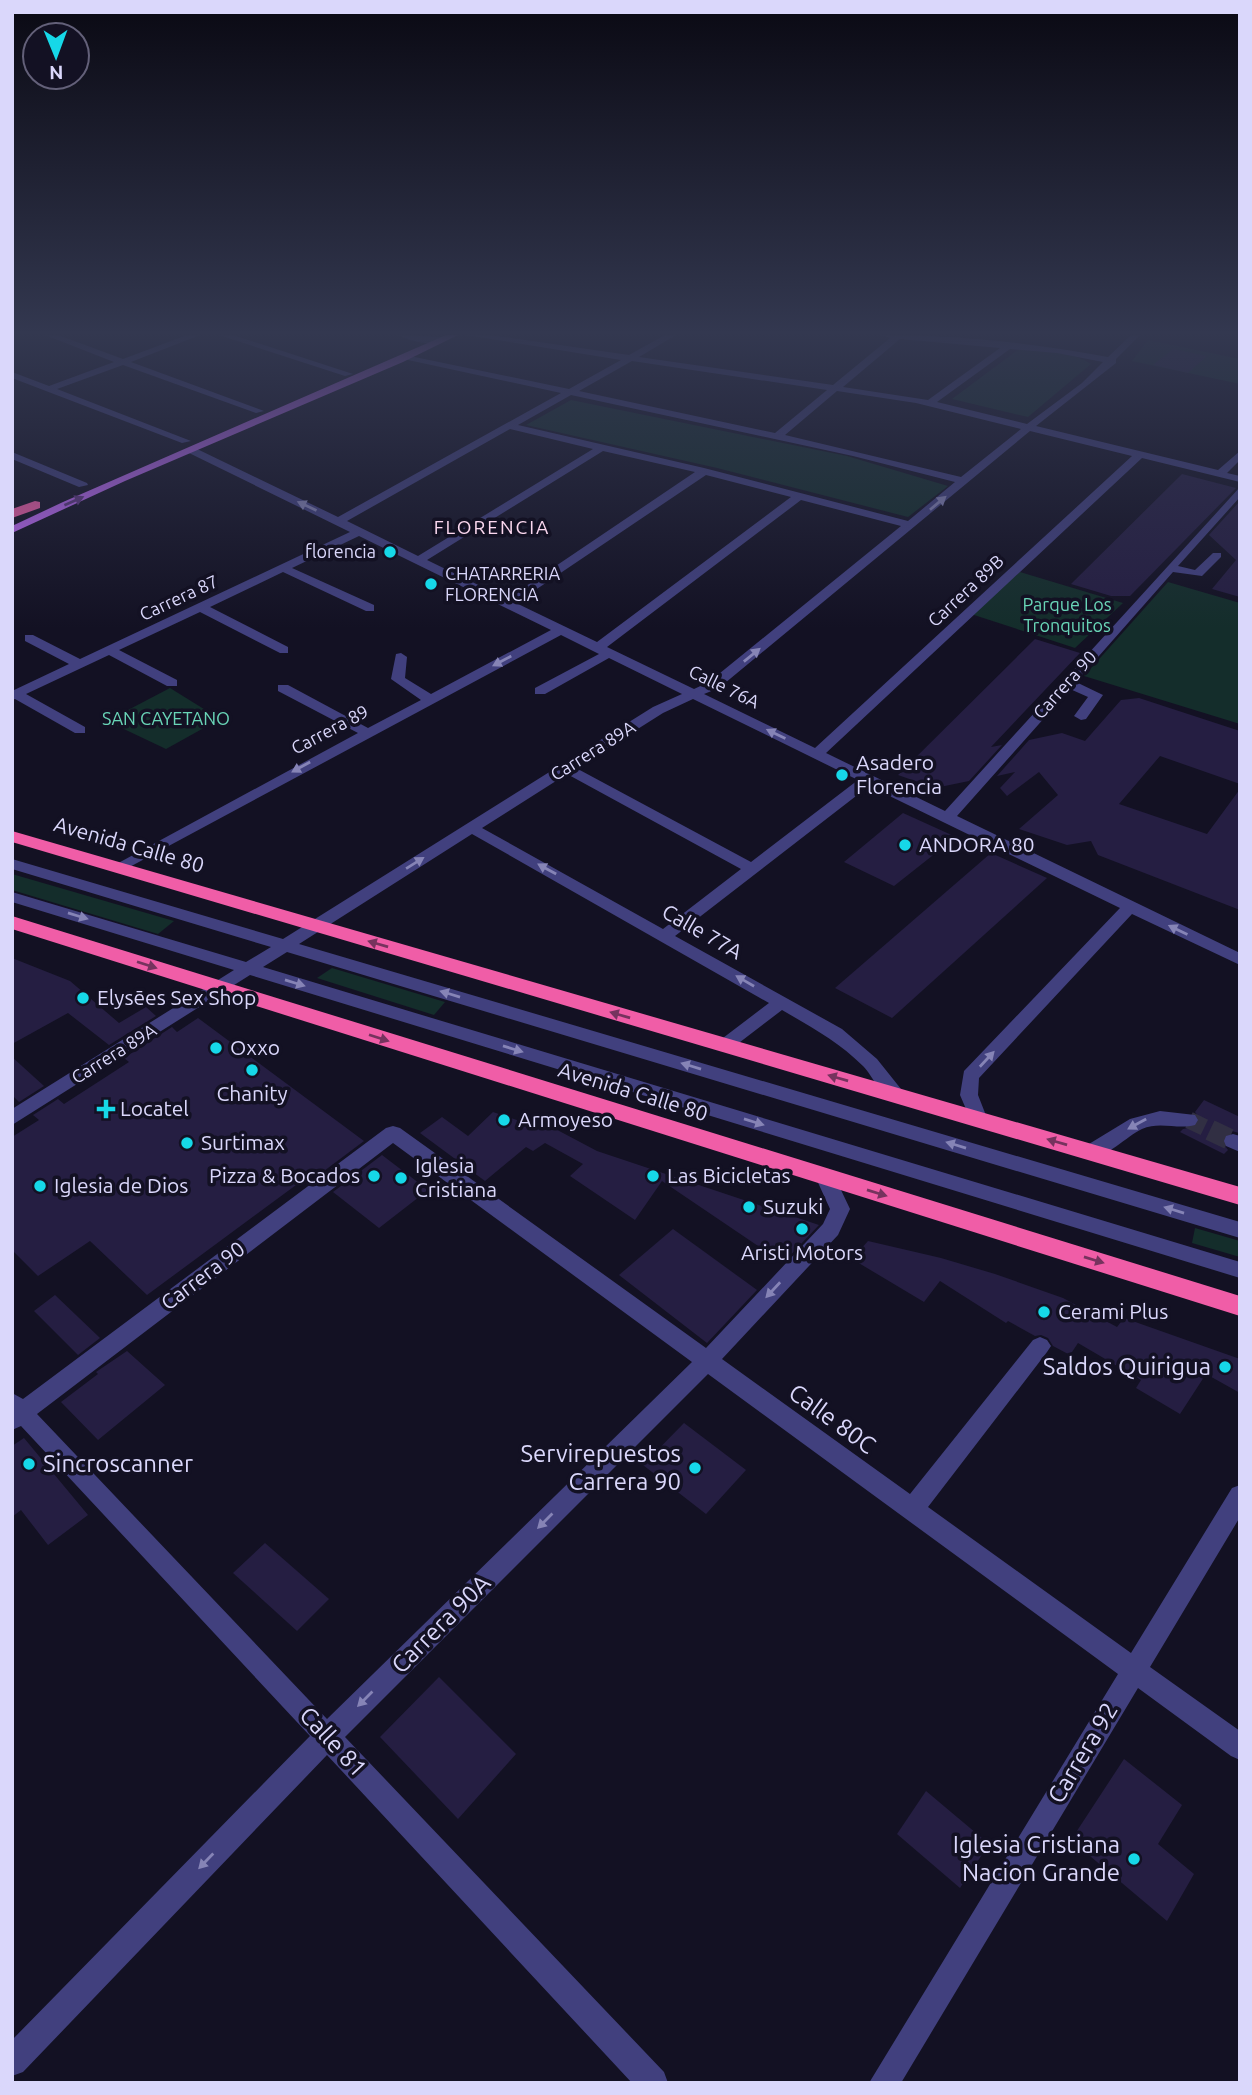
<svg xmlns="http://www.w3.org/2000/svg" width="1252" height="2095" viewBox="0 0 1252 2095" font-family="Ubuntu,sans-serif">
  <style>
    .green { fill: #142d2b }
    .building { fill: #251e42 }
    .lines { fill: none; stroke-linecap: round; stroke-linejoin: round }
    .minor-tunnel-far1 { stroke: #312f43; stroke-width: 17; stroke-dasharray: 17 8; stroke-linecap: butt }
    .minor-tunnel { stroke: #312f43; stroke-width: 21; stroke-dasharray: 21 10; stroke-linecap: butt }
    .minor { fill: #41407e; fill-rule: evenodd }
    .major { fill: #bb68f1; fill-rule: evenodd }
    .highway { fill: #f05da7; fill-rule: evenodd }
    .oneway { fill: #5f3880 }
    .oneway2 { fill: #8684b6 }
    .oneway3 { fill: #76335e }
    .poi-dot { fill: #16d8e8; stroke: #131123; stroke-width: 2.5 }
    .labels { text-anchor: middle; stroke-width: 7; stroke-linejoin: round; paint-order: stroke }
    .far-poi-label { font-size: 18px; fill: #dad7fb; stroke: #131123; text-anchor: end }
    .far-street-label { font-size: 18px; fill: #dad7fb; stroke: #131123 }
    .far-park-label { font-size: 18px; fill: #69d5b7; stroke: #131123 }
    .far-neighbourhood-label { font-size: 19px; letter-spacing: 2px; fill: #fbd8ef; stroke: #131123 }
    .poi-label { font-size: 21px; fill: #dad7fb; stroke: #131123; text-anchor: start }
    .street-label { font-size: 21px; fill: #dad7fb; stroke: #131123 }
    .near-poi-label { font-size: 24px; fill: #dad7fb; stroke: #131123; text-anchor: end }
    .near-street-label { font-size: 24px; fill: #dad7fb; stroke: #131123 }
  </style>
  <rect width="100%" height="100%" fill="#131123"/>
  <g class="green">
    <polygon points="1148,340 1240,359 1240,384 1132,361"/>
    <path d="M1019,349C1041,351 1072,351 1091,364L1028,417L952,399Z"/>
    <polygon points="571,400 847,456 948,486 908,517 717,468 526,425"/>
    <polygon points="1020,572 1123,603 1075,648 971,614"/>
    <polygon points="1168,582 1240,603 1240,724 1084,676"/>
    <polygon points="170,688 220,719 166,749 107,721"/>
    <polygon points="12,874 174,921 158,934 12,890"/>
    <polygon points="332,968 445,1002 434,1015 317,978"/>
    <polygon points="1195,1228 1240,1241 1240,1257 1192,1243"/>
  </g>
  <g class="building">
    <polygon points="1173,349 1207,356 1188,373 1153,365"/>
    <polygon points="1182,474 1236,488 1130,596 1111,596 1071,584"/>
    <polygon points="1240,501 1240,597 1212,589 1236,560 1209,535"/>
    <polygon points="1035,639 1080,653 991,747 1002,745 969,781 935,788 898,775"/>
    <polygon points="1139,698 1240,731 1240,784 1160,756 1119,804 1207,834 1240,789 1240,910 1098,855 1091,841 1067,845 1019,829 1058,795 1039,772 1007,796 1000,788 1015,772 997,776 1029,740 1062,733 1085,741 1121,700"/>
    <polygon points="903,813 956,837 894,886 844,862"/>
    <polygon points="991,853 1047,878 892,1018 835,988"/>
    <polygon points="12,958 70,981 119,1023 146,1007 156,1016 109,1045 68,1013 12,1044"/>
    <polygon points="198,1018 364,1141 316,1177 311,1174 147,1295 90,1241 38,1276 12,1250 12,1137 39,1120 33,1115 58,1099 64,1104 129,1062 124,1058 172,1027 177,1032"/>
    <polygon points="12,1057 44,1086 19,1102 12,1095"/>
    <polygon points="1204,1100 1240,1117 1239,1133 1232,1131 1224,1135 1222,1142 1228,1150 1224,1154 1180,1132 1183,1129 1197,1126 1200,1119 1195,1112"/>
    <polygon points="493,1112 543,1129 546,1124 597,1151 819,1225 783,1263 662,1181 635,1220 570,1176 583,1164 545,1143 533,1151 526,1147 485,1181 420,1133 442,1117 468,1136"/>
    <polygon points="382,1155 428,1190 379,1228 333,1192"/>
    <polygon points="673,1229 757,1290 707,1343 619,1275"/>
    <polygon points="868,1241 941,1258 995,1274 1063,1298 1117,1327 1124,1318 1240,1359 1240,1393 1206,1374 1180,1414 1136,1388 1141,1380 1078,1343 1070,1355 1053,1346 1048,1338 1041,1335 1035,1336 1008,1321 1006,1323 940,1281 924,1302 852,1259"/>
    <polygon points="55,1295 100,1338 78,1355 34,1311"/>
    <polygon points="127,1351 165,1385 98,1440 61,1402 98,1374 96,1372"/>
    <polygon points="684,1423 746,1470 706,1514 643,1465"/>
    <polygon points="24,1438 88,1515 48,1545 21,1510 12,1517 12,1446"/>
    <polygon points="265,1543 329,1599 297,1631 233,1573"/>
    <polygon points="439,1677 516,1754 458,1819 380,1737"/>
    <polygon points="1124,1759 1182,1805 1158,1844 1194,1874 1167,1921 1071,1840"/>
    <polygon points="926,1791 989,1844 960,1888 897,1834"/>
  </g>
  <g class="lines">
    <polyline class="minor-tunnel-far1" points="1189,1120 1214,1132"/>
    <polyline class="minor-tunnel" points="1210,1130 1233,1141"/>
    <g class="minor">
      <polygon points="45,335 58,335 123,359 187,335 200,335 131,362 264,411 256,413 123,365 57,389 191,441 182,443 12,378 12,372 49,386 114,362"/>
      <polygon points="219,335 233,335 353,374 345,376"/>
      <path d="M399,335L444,337L448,340C435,347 411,342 399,335Z"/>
      <path d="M466,335H490L629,355L665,335H676L639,357L833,385L890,338L882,335C957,335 1034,343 1108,357L1131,335H1140L1116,359V363L1036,426L1218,470L1240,451V460L1227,473L1240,476V482L1142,458L826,753L945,811L1240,487V497L1178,566L1195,570L1213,553H1221V557L1202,576L1173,572L1076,682L1103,695L1086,719L1081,720L1074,716L1088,697L1070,689L957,816L1240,953V965L1132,914L979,1078L978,1095L987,1118L984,1123H972L960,1095L964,1071L1120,908L869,786L675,936L842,1029L877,1059L901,1089L904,1094L901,1099C883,1104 874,1077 863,1066C839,1042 811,1027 782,1010L731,1049H719L716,1045L719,1041L769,1003L472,834L299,944L1240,1222V1238L287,952L263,967L1240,1262V1278L250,975L12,1125V1109L234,970L12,902V892L246,962L271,947L12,869V859L283,939L653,707L682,694L609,658L545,694H535V688L599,654L561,635L124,870H114L111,867L358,733L278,691V685H288L368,728L421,700L391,679L396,654L401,653L407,657L405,678L431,694L551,630L359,536L292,568L374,605V611H366L283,572L210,607L288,647V653H280L200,612L119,650L177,680V686H167L109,655L26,694L85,727V733H75L15,699L12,700V691L69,664L25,641V635H33L80,659L350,532L187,452V448H195L338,517L561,393L408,360L403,357L405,355L569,389L621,360ZM900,339L1000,348L928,400L843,387ZM1010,349L1057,353L1103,362L1082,383L1027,424L937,402ZM632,361L827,390L775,433L579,391ZM837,391L916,403L1021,429L961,477L785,435ZM571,395L853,456L955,482L908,521L704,468L518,425ZM510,429L593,449L418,556L347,521ZM1030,431L1132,456L815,748L704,694L719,688ZM603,451L695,472L507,599L427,560ZM706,475L791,497L597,642L516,603ZM801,500L901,526L709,682L694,689L607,647ZM693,699L858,780L751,862L576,768L663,713ZM567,774L741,869L663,929L482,828Z"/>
      <polygon points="12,452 87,483 88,485 79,487 12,459"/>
      <path d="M1160,1111L1195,1115L1198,1120L1195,1125C1178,1130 1160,1121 1142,1129C1125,1137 1102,1163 1084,1157L1082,1152L1084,1147L1130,1119Z"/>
      <path d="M393,1126L400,1128L706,1348L823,1224L830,1209L815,1176L818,1171L825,1169L832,1171L850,1209L838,1235L722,1359L910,1494L1033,1340L1040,1337L1047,1340L1051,1346L1047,1352L928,1507L1131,1653L1232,1488L1240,1485V1517L1150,1667L1240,1731V1760L1231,1756L1138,1688L901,2083H869L1118,1674L708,1374L345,1737L664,2072L668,2083H632L327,1755L23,2072L12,2076V2040L310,1736L21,1426L12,1430V1393L23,1399L386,1128ZM393,1143L692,1362L327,1719L37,1414Z"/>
      <polygon points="1233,1134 1240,1136 1240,1152 1226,1146 1224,1141 1226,1136"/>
    </g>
    <polygon class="major" points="446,335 458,335 403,362 125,481 12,533 12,526 63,502"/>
    <g class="highway">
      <polygon points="35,501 40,502 40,508 12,518 12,509"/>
      <polygon points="12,831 1240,1187 1240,1205 12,842"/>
      <polygon points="12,916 1240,1296 1240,1316 12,929"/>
    </g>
  </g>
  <defs><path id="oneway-solid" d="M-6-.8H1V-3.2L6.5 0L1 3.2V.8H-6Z" transform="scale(1.75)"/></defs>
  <use class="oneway" href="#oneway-solid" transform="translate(74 501) rotate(-24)"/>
  <g class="oneway2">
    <use href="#oneway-solid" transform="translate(938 503) rotate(-40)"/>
    <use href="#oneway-solid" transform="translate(307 506) rotate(-155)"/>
    <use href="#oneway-solid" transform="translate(752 655) rotate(-39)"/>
    <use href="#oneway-solid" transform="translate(502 661) rotate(152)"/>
    <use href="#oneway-solid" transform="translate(776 734) rotate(-154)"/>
    <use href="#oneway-solid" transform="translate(301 767) rotate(151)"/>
    <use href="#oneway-solid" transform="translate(415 863) rotate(-32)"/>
    <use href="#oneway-solid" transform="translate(547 869) rotate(-151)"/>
    <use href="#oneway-solid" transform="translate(78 916) rotate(17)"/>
    <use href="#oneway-solid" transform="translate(1178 930) rotate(-154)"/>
    <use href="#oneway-solid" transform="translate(745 981) rotate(-150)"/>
    <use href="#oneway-solid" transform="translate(295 983) rotate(17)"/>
    <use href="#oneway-solid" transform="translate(450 994) rotate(-163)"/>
    <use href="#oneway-solid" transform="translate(513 1049) rotate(17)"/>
    <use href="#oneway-solid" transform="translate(987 1059) rotate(-47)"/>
    <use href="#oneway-solid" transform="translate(691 1066) rotate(-163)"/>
    <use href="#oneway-solid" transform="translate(754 1122) rotate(17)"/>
    <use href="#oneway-solid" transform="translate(1137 1124) rotate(151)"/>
    <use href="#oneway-solid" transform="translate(956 1145) rotate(-163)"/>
    <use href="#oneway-solid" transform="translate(1174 1210) rotate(-163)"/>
    <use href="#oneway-solid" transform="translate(773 1290) rotate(133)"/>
    <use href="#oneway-solid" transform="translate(545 1521) rotate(135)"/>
    <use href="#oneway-solid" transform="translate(365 1699) rotate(135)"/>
    <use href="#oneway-solid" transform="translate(206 1861) rotate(134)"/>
  </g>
  <g class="oneway3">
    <use href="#oneway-solid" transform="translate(378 944) rotate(-164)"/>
    <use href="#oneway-solid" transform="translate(147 965) rotate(18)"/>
    <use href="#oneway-solid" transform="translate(620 1015) rotate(-164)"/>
    <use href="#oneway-solid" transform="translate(379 1038) rotate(18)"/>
    <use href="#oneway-solid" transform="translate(838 1078) rotate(-164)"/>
    <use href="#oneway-solid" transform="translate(1057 1142) rotate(-164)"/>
    <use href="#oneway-solid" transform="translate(877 1193) rotate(17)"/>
    <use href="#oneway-solid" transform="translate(1094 1260) rotate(17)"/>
  </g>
  <linearGradient id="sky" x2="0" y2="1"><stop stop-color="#0a0913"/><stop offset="0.53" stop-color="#333850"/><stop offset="1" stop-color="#333850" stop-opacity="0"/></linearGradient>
  <rect width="1252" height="628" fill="url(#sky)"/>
  <g class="poi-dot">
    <circle cx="390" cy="552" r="7"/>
    <circle cx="431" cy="584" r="7"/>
    <circle cx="842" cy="775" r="7"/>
    <circle cx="905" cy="845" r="7"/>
    <circle cx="83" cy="998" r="7"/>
    <circle cx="216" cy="1048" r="7"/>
    <circle cx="252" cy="1070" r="7"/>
    <path d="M102.5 1098.5h7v7h7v7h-7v7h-7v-7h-7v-7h7z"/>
    <circle cx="504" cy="1120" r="7"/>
    <circle cx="187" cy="1143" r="7"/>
    <circle cx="374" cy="1176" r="7"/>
    <circle cx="653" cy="1176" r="7"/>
    <circle cx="401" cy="1178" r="7"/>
    <circle cx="40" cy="1186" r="7"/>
    <circle cx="749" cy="1207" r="7"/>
    <circle cx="802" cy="1229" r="7"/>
    <circle cx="1044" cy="1312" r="7"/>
    <circle cx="1225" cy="1367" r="7"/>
    <circle cx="29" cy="1464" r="7"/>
    <circle cx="695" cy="1468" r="7"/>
    <circle cx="1134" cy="1859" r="7"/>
  </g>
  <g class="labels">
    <g class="far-poi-label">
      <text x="376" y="558">florencia</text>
      <text x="445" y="580" text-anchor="start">CHATARRERIA<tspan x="445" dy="21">FLORENCIA</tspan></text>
    </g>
    <g class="far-street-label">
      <text transform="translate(966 591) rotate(-43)" y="6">Carrera 89B</text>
      <text transform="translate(179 598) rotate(-25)" y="6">Carrera 87</text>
      <text transform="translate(1065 685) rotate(-48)" y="6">Carrera 90</text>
      <text transform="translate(724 687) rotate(26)" y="6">Calle 76A</text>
      <text transform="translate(330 730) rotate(-28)" y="6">Carrera 89</text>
      <text transform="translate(593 751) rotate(-32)" y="6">Carrera 89A</text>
      <text transform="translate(114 1054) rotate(-32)" y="6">Carrera 89A</text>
    </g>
    <g class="far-park-label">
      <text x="1067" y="611">Parque Los<tspan x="1067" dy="21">Tronquitos</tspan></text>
      <text x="166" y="725">SAN CAYETANO</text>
    </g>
    <g class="far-neighbourhood-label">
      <text x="492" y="534">FLORENCIA</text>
    </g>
    <g class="poi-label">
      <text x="856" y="770">Asadero<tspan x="856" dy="24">Florencia</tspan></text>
      <text x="919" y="852">ANDORA 80</text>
      <text x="97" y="1005">Elysēes Sex Shop</text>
      <text x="230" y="1055">Oxxo</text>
      <text x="252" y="1101" text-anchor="middle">Chanity</text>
      <text x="120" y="1116">Locatel</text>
      <text x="518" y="1127">Armoyeso</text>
      <text x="201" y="1150">Surtimax</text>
      <text x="415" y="1173">Iglesia<tspan x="415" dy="24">Cristiana</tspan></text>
      <text x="360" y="1183" text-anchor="end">Pizza &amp; Bocados</text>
      <text x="667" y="1183">Las Bicicletas</text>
      <text x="54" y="1193">Iglesia de Dios</text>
      <text x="763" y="1214">Suzuki</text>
      <text x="802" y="1260" text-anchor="middle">Aristi Motors</text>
      <text x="1058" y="1319">Cerami Plus</text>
    </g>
    <g class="street-label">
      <text transform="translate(129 845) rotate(16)" y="7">Avenida Calle 80</text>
      <text transform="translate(702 932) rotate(30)" y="7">Calle 77A</text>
      <text transform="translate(633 1092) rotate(17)" y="7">Avenida Calle 80</text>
      <text transform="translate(203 1276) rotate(-37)" y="7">Carrera 90</text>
    </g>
    <g class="near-poi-label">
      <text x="1211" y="1375">Saldos Quirigua</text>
      <text x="681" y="1462">Servirepuestos<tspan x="681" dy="28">Carrera 90</tspan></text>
      <text x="43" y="1472" text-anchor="start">Sincroscanner</text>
      <text x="1120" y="1853">Iglesia Cristiana<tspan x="1120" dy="28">Nacion Grande</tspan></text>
    </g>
    <g class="near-street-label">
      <text transform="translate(832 1419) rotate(36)" y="8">Calle 80C</text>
      <text transform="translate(441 1624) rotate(-45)" y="8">Carrera 90A</text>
      <text transform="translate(333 1742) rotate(47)" y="8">Calle 81</text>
      <text transform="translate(1083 1753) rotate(-59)" y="8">Carrera 92</text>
    </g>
  </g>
  <rect width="1252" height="2095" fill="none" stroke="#dad7fb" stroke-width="28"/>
  <g transform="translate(56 56) rotate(179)"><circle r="33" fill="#131123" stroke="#636079" stroke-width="2"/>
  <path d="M0-5L12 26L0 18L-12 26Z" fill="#16d8e8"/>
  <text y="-10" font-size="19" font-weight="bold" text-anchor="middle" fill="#dad7fb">N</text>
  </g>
</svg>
